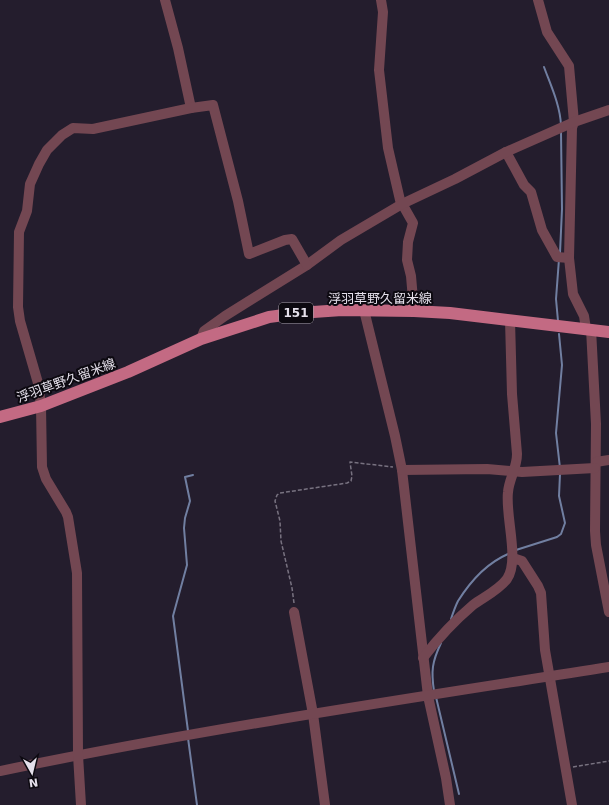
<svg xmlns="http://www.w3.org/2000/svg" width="609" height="805" viewBox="0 0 609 805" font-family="'DejaVu Sans','Noto Sans JP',sans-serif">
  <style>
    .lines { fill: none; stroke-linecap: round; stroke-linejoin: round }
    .stream { stroke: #717fa1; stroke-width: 2 }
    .path { stroke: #787280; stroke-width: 1.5; stroke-dasharray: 4 2; stroke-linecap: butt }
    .minor { stroke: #734752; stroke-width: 10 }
    .major { stroke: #c36a83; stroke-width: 12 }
    .labels { text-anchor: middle; stroke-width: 4; stroke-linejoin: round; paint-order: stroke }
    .shield { fill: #0c0910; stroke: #a4a0a9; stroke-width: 1 }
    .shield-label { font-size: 12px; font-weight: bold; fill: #e5e0eb }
    .street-label { font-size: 13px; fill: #e5e0eb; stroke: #0c0910 }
  </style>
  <rect width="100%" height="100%" fill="#241d2d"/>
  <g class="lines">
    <g class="stream">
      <path d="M544,67C551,86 560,105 561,125"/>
      <polyline points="560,253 562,209 561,132"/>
      <polyline points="558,321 556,299 559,259"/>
      <polyline points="559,334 562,365 556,433 560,468"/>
      <polyline points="516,550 557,537 561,534 565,523 559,496 560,474"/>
      <path d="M451,619C453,613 455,607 458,601C470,582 487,563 508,554"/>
      <path d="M434,691C431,671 432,662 441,643"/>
      <polyline points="436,697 459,794"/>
      <polyline points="188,731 173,616 187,565 184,528 185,518 190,501 185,477 193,475"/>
      <polyline points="188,738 197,805"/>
    </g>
    <g class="path">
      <polyline points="294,603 292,588 281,541 280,521 275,501 277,495 280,493 347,483 351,481 352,476 350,462 393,467"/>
      <polyline points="573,767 609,761"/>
    </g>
    <g class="minor">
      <polyline points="165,0 178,48 191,108"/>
      <polyline points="381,0 383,12 379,70 388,148 400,200 413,223 408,242 407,260 411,276 414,311"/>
      <polyline points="538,0 547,32 569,66 574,122 572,128 569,258 573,294 584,316 586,329"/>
      <polyline points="506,152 524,185 531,192 542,230 557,257 569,258"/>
      <polyline points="364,310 395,436 402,470 428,696 446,778 450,805"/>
      <polyline points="591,329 596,424 595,531 596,545 609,612"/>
      <polyline points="201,339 204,331 225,316 307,265 341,240 402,204 455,179 506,152 574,122 609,110"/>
      <polyline points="596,462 609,460"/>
      <polyline points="402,470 487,469 522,472 595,468"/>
      <polyline points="513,558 522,561 538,586 541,593 545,650 572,805"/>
      <polyline points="294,612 313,714 325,805"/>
      <path d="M423,658C439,637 453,622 473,605C484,597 499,590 507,579C520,560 505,516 508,492C509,479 517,468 517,454L512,394L510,320"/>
      <path d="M0,771C202,729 406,699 609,667"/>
      <polyline points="81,805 78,755 77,573 68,517 66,512 46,479 42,467 41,406 38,383 20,321 18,307 19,232 27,211 30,184 39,164 47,150 62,135 73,128 93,129 191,108 213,105 238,201 249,254 285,240 292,239 307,265"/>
    </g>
    <polyline class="major" points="0,417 41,406 128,372 201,339 269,317 299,313 342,310 414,311 450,313 609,332"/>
  </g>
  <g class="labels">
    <rect class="shield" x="279" y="303" width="34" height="20" rx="3"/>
    <g class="shield-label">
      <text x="296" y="317">151</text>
    </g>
    <g class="street-label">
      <text x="380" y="303">浮羽草野久留米線</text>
      <text transform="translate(66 380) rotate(-20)" y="5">浮羽草野久留米線</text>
    </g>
  </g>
  <g transform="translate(32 773) rotate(172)" stroke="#0c0910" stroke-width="3" paint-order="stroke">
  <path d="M0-3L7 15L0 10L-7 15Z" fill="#e5e0eb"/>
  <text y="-6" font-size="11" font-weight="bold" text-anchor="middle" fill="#e5e0eb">N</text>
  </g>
</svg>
